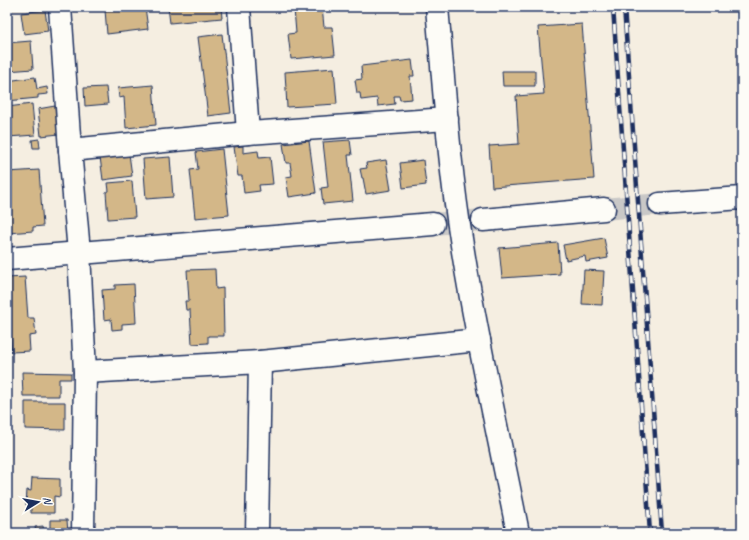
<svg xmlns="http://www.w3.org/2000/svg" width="749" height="540" viewBox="0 0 749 540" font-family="Caveat,sans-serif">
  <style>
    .building { fill: #d3b788; stroke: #1b2f5e }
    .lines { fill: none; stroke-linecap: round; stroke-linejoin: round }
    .secondary-tunnel { stroke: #c9c8c7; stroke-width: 22; stroke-dasharray: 22 11; stroke-linecap: butt }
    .street-casing { stroke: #1b2f5e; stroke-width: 25 }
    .secondary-casing { stroke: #1b2f5e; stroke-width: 25 }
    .street { stroke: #fdfcf7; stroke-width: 22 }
    .secondary { stroke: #fdfcf7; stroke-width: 22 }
    .rail-casing { stroke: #1b2f5e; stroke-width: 4.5 }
    .rail { stroke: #fdfcf7; stroke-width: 3; stroke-dasharray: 9; stroke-linecap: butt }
  </style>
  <rect width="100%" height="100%" fill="#f5eee1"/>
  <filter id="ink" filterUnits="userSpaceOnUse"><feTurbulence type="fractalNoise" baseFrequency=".025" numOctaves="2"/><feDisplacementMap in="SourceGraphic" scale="8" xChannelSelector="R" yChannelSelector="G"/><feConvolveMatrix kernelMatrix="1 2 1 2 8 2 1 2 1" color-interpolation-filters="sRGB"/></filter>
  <g filter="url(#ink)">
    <g class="building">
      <polygon points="108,7 145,7 148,29 107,34 105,10 109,9"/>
      <polygon points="168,7 221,7 222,18 170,23"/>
      <polygon points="322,7 324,27 332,27 335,55 291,59 288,34 296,33 294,9"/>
      <polygon points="45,10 48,31 24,34 21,13"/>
      <polygon points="582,24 594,179 492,187 489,146 519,144 516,96 544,94 538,27"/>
      <polygon points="222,34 231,113 208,116 198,37"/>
      <polygon points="31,41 33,69 7,71 7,43"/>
      <polygon points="412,60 414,76 410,76 412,99 400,100 399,96 394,96 395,104 378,106 377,98 361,100 360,93 357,93 355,80 362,79 361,66"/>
      <polygon points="334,68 337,104 287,107 285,72"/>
      <polygon points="502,71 535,71 535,86 503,86"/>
      <polygon points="35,77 37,89 47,87 48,94 38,95 38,98 7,101 7,81"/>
      <polygon points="153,85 156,125 126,128 124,97 119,98 118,88"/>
      <polygon points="106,87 108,104 85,106 84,88"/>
      <polygon points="32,104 35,135 8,137 7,107"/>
      <polygon points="55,106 59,134 41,136 38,109"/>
      <polygon points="39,139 40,148 33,148 32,140"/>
      <polygon points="350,140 352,155 348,155 353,201 323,204 321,188 328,187 323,142"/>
      <polygon points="309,141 316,193 289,197 286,177 292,176 290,163 286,163 283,144"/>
      <polygon points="243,146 243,153 258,151 259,158 270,157 273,184 259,185 260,191 244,193 242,176 238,176 234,147"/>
      <polygon points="222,149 229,215 195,218 190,170 198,169 196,152"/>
      <polygon points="129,154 132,176 103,180 100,157"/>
      <polygon points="170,157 173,197 146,199 143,159"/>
      <polygon points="386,160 391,190 366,194 363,178 362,178 360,169 367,168 366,163"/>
      <polygon points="423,160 426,185 403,188 400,163"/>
      <polygon points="39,170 43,226 33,227 33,231 8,233 7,172"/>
      <polygon points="132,181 135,217 108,219 106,192 109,191 108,183"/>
      <polygon points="604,238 608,258 586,262 585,256 566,260 563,245"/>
      <polygon points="558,243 560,274 502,278 499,248"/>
      <polygon points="215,269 216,289 223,288 224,336 208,336 208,343 192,344 190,310 186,310 185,301 189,301 187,270"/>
      <polygon points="584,270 604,271 602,305 582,304"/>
      <polygon points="25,277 28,318 34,318 36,335 29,336 30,351 12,352 7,301 7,278"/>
      <polygon points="134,284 136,323 122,324 122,329 112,330 111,319 104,320 102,290 115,289 115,285"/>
      <polygon points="22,372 71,373 71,379 59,379 59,396 23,396"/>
      <polygon points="25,402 65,402 65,430 25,429"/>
      <polygon points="32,478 60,479 60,497 54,496 54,513 31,513 31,505 26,505 27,490 31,491"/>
      <polygon points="50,520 67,520 68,533 50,533"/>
      <polygon points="43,526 44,533 36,533 35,527"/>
    </g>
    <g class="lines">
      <g class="secondary-tunnel">
        <polyline points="604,209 660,204"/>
        <polyline points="433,224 483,220"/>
      </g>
      <defs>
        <g id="street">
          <polyline points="60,7 70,150 79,252 85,372 83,533"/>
          <polyline points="239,7 248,133"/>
          <polyline points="70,150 248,133 447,119"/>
          <polyline points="85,372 260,362 479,340"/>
          <polyline points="257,533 260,362"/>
        </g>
        <g id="secondary">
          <path d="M437,7C444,86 449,166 462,245C477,341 499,437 518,533"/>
          <polyline points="660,204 742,198"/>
          <polyline points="483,220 604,209"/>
          <polyline points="7,259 433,224"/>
        </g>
      </defs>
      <use href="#street" class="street-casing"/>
      <use href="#secondary" class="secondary-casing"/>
      <use href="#street" class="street"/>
      <use href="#secondary" class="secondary"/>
      <defs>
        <g id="rail">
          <polyline points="613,7 650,533"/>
          <polyline points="624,7 662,533"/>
        </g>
      </defs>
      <use href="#rail" class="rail-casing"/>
      <use href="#rail" class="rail"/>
    </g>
  </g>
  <rect width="749" height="540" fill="none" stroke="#fdfcf7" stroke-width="24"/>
  <rect x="12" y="12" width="725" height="516" fill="none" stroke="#1b2f5e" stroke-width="1.5" filter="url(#ink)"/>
  <g transform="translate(38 502) rotate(79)" stroke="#fdfcf7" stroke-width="3" paint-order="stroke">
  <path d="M0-3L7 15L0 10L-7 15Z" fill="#1b2f5e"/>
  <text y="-6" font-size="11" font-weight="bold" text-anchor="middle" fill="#1b2f5e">N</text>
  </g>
</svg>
